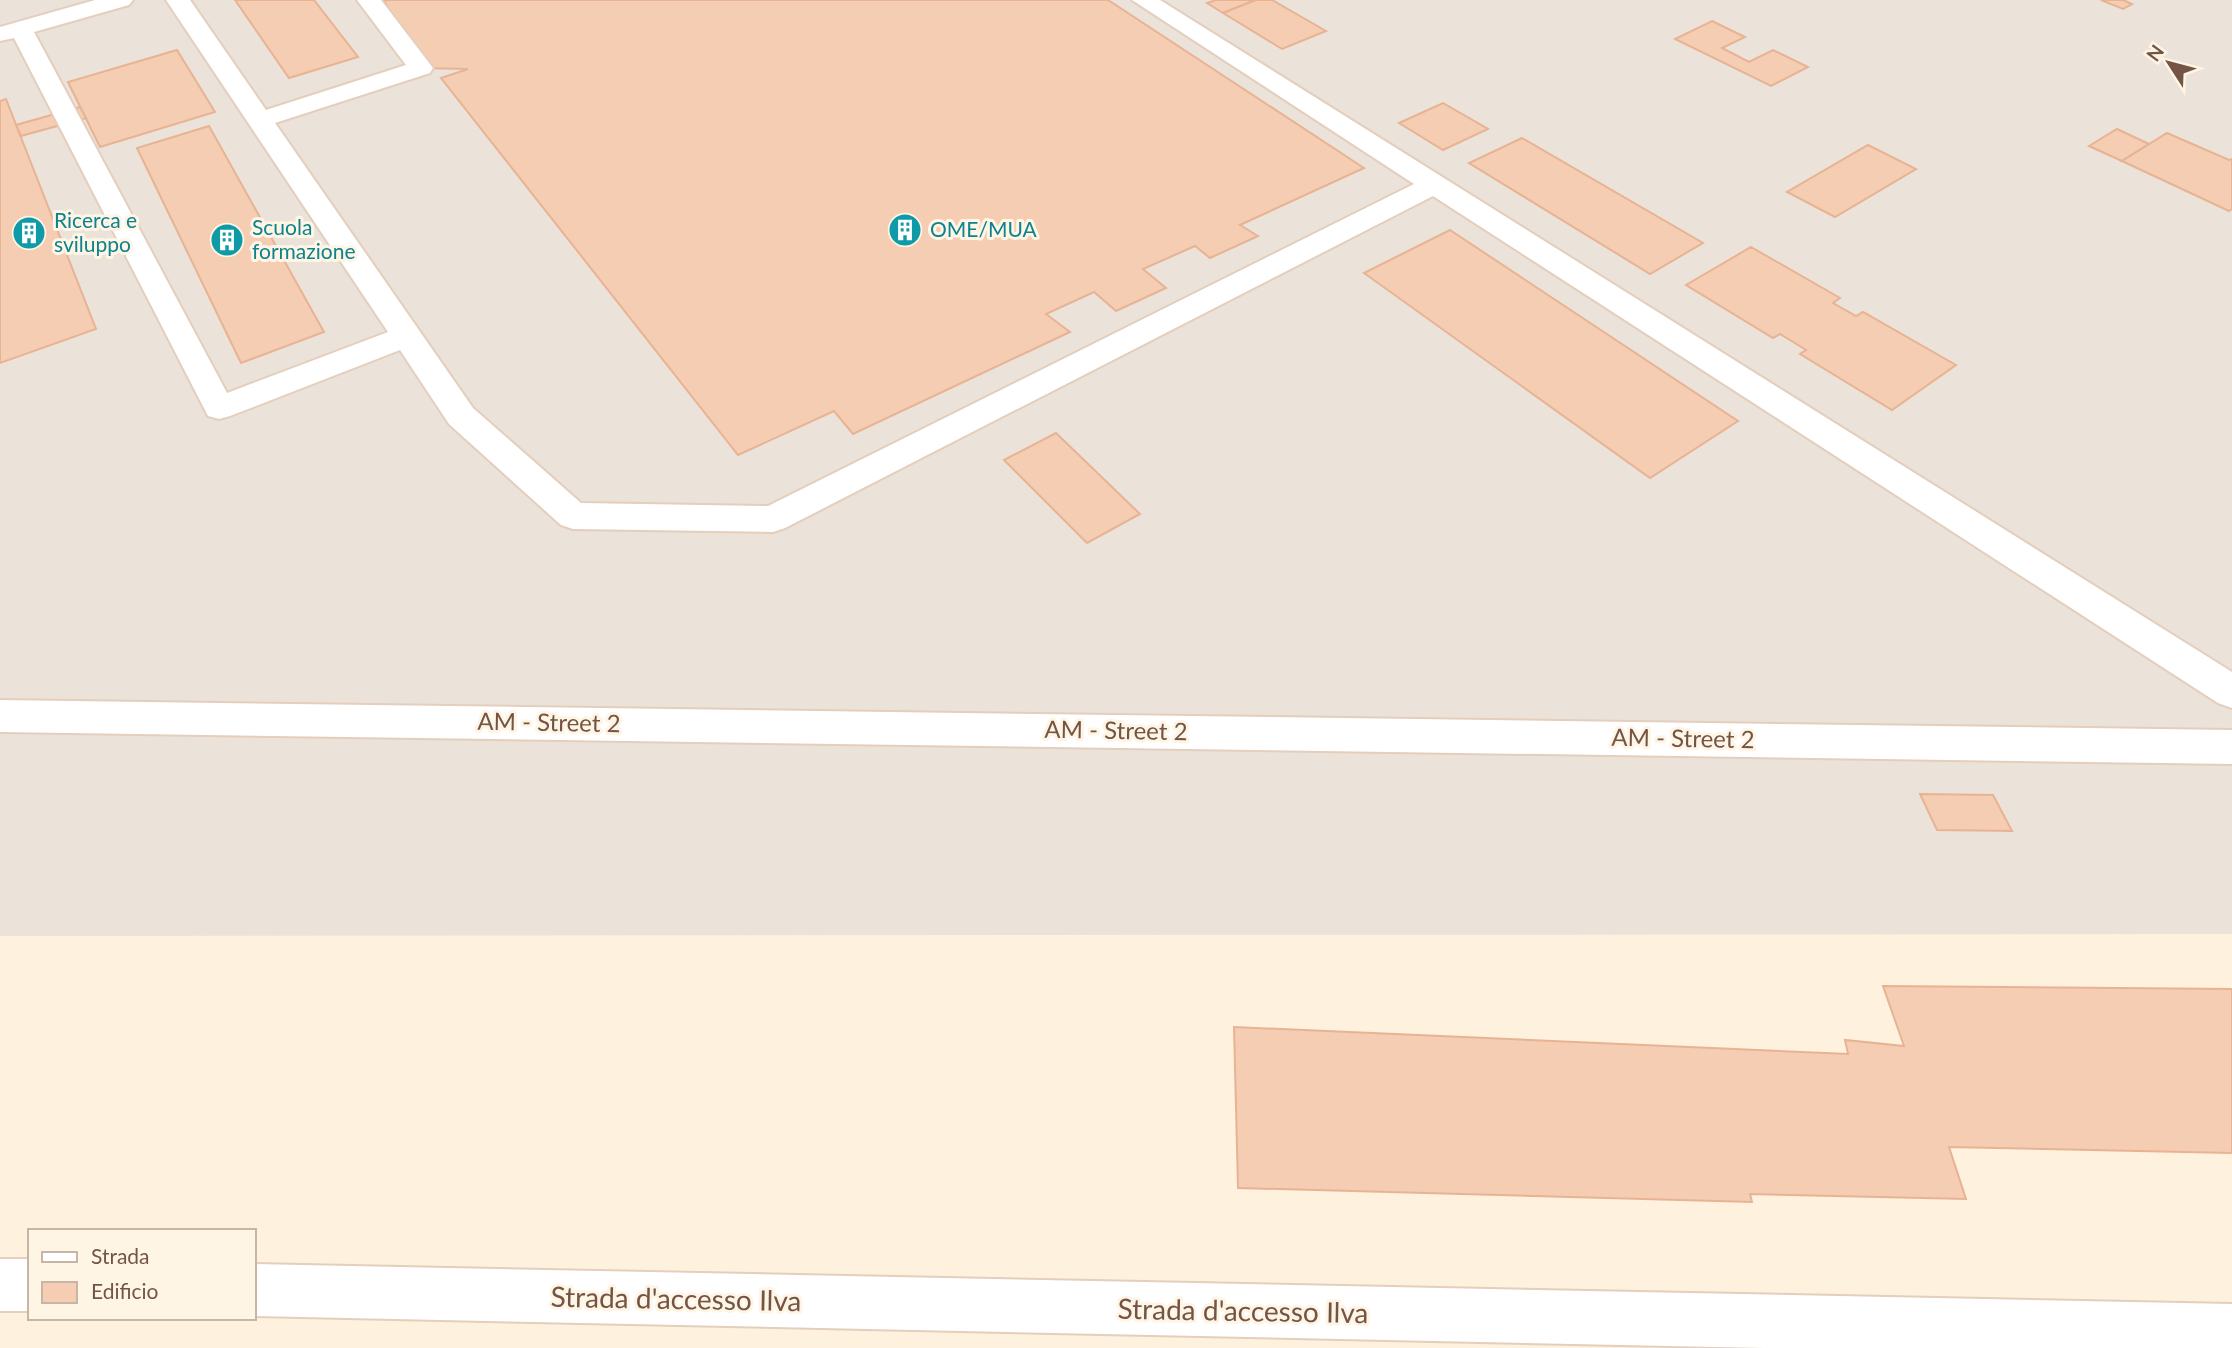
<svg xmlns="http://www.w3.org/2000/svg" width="2232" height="1348" viewBox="0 0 2232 1348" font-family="Lato,sans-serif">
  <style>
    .industrial { fill: #ebe2da }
    .building { fill: #f4cdb3; stroke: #e8b393; stroke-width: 2 }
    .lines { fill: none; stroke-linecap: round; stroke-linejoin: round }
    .minor-casing { stroke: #e4cebc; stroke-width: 4 }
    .minor { fill: #fff; fill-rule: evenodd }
    .labels { text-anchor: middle; stroke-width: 6; stroke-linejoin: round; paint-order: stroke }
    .far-culture-label { font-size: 21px; fill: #0d838f; stroke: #fff5e5; text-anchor: start }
    .street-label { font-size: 24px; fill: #745545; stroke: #fff5e5 }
    .near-street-label { font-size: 28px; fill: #745545; stroke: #fff5e5 }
  </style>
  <rect width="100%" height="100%" fill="#fef1dd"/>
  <polygon class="industrial" points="0,0 2232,0 2232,934 0,936"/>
  <g class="building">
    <polygon points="235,0 314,0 358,57 289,78"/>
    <polygon points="384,0 1108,0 1364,168 1240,225 1258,236 1210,258 1195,246 1143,269 1166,288 1116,311 1094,292 1046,314 1070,332 853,434 834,411 738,455 441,78 468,69 421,68"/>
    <polygon points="1216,0 1250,0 1253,1 1223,13 1207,3"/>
    <polygon points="1272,0 1326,31 1282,49 1223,13 1256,0"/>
    <polygon points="2101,0 2123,0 2132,4 2123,9"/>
    <polygon points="1712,21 1745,37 1722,48 1749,62 1773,50 1808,67 1771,86 1675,39"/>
    <polygon points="177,50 215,112 100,147 68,82"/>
    <polygon points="6,99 96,329 0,363 0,101"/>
    <polygon points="1443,103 1488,129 1443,150 1399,123"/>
    <polygon points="80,107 86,118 21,136 16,125"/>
    <polygon points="209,126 324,332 241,363 137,148"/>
    <polygon points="2117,129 2149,144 2122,161 2089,146"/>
    <polygon points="2167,133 2229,160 2232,159 2232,209 2229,211 2122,161"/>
    <polygon points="1522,138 1703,243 1650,274 1469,163"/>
    <polygon points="1868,145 1916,169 1835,217 1787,192"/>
    <polygon points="1450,230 1738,421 1650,478 1364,273"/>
    <polygon points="1751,247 1840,298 1833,303 1856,316 1863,312 1956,365 1892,410 1800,354 1806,350 1780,334 1773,338 1686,285"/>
    <polygon points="1056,433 1140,514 1087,543 1004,460"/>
    <polygon points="1920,794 1993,795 2012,831 1937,830"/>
    <polygon points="1883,986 2232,989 2232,1153 1949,1147 1966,1199 1750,1194 1752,1202 1238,1188 1234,1027 1848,1054 1845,1040 1904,1046"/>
  </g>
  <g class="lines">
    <defs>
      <g id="minor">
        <polygon points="95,0 133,0 129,5 34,32 227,393 388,332 166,0 190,0 266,110 406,65 357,0 381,0 433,68 430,73 275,123 473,408 581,503 768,506 1414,184 1132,0 1160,0 2232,672 2232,708 2218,703 1433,196 785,528 773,532 573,529 561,525 449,424 400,350 230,416 219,419 208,416 14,38 0,41 0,27"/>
        <polygon points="0,700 2232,730 2232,764 0,732"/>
        <rect x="0" y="1259" width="30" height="52"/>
        <polygon points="254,1264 2232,1304 2232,1348 1765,1348 254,1316"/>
      </g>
    </defs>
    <use href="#minor" class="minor-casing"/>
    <use href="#minor" class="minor"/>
  </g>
  <defs>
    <symbol id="building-disc" viewBox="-11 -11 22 22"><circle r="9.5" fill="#0f9aa8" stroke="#fff5e5"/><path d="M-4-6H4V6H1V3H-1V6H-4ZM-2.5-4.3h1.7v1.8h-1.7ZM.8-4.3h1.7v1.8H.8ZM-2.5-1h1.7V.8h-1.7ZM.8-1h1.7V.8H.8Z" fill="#fff"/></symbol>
  </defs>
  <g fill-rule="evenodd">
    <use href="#building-disc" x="886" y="211" width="38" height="38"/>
    <use href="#building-disc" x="10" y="214" width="38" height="38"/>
    <use href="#building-disc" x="208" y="221" width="38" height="38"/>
  </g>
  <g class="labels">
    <g class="far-culture-label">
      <text x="54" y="228">Ricerca e<tspan x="54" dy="24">sviluppo</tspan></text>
      <text x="252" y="235">Scuola<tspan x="252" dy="24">formazione</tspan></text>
      <text x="930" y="237">OME/MUA</text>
    </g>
    <g class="street-label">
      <text transform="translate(549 723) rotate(1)" y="8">AM - Street 2</text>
      <text transform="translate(1116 731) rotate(1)" y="8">AM - Street 2</text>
      <text transform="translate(1683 739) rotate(1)" y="8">AM - Street 2</text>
    </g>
    <g class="near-street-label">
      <text transform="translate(676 1299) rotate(1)" y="10">Strada d'accesso Ilva</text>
      <text transform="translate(1243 1311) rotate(1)" y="10">Strada d'accesso Ilva</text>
    </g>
  </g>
  <rect x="28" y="1229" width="228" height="91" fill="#fff5e5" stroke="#c7b5a5" stroke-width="2"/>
  <rect x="42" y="1252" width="35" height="10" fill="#ffffff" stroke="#c7b5a5" stroke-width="2"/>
  <text x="91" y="1264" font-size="21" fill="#745545">Strada</text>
  <rect x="42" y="1282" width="35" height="21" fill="#f4cdb3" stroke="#c7b5a5" stroke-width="2"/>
  <text x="91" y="1299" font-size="21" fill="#745545">Edificio</text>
  <g transform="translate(2169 63) rotate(306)" stroke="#fff5e5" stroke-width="5" paint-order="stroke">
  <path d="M0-5L12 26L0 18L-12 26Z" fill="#745545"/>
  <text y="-10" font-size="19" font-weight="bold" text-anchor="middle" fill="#745545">N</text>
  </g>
</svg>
